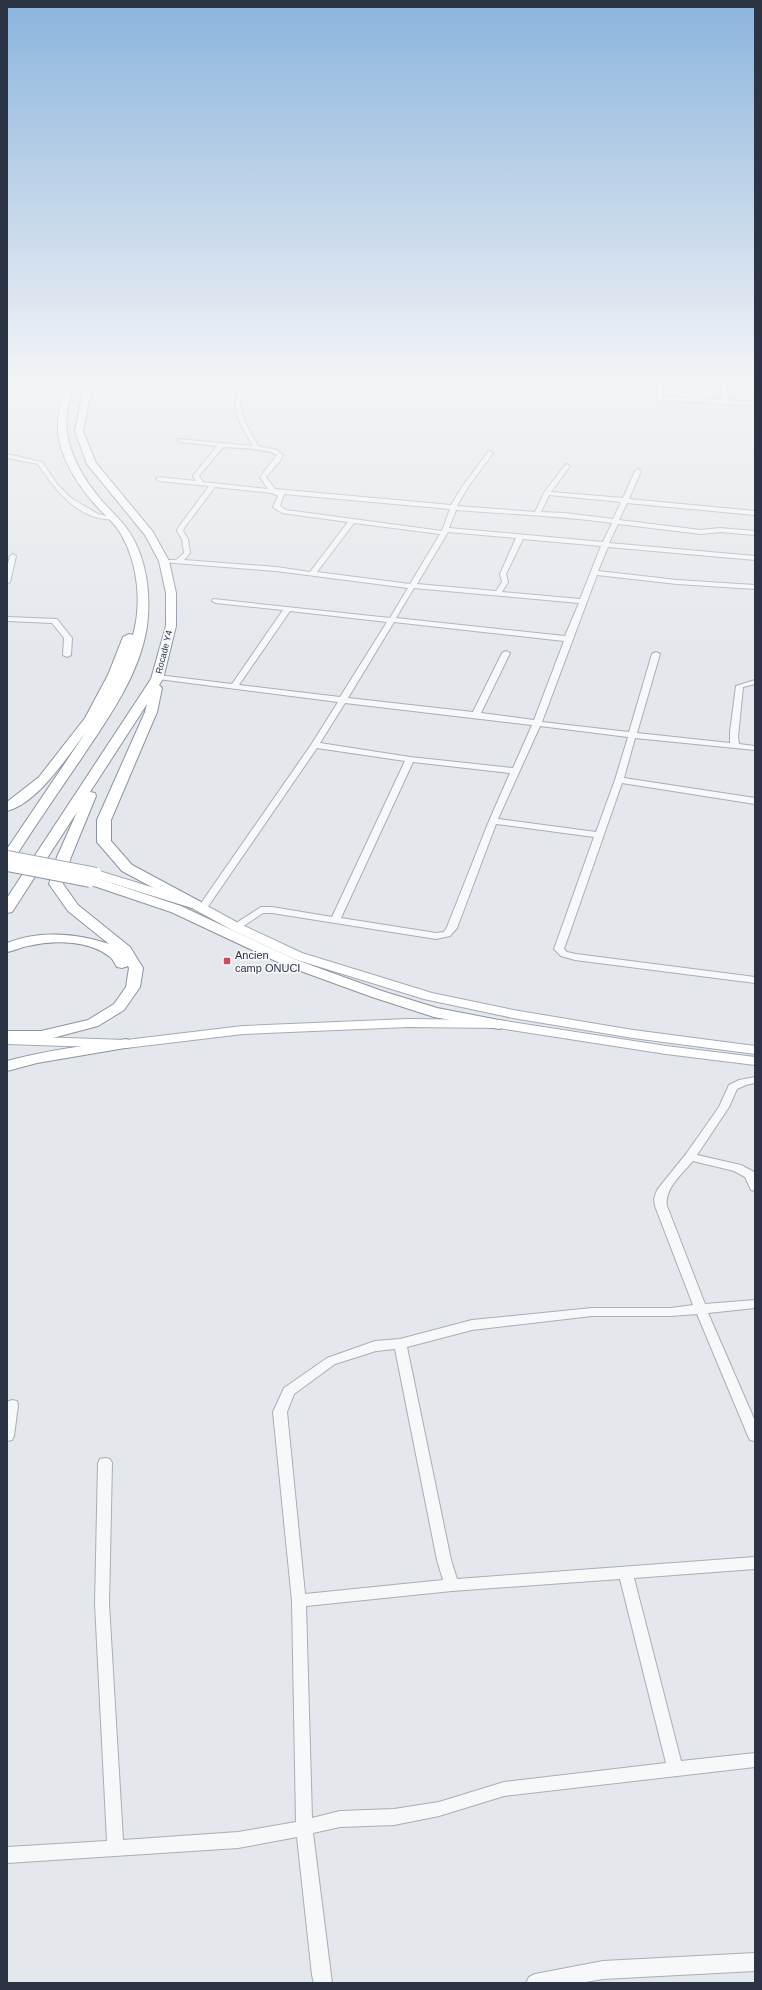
<svg xmlns="http://www.w3.org/2000/svg" width="762" height="1990" viewBox="0 0 762 1990" font-family="Helvetica,sans-serif">
  <style>
    .lines { fill: none; stroke-linecap: round; stroke-linejoin: round }
    .minor-casing { stroke: #a9aeb7; stroke-width: 2 }
    .major-casing { stroke: #a3abb8; stroke-width: 2 }
    .highway-casing { stroke: #8b94a3; stroke-width: 2 }
    .minor { fill: #f7f8fa; fill-rule: evenodd }
    .major { fill: #fff; fill-rule: evenodd }
    .highway { fill: #fff; fill-rule: evenodd }
    .major-bridge-casing { stroke: #a3abb8; stroke-width: 14; stroke-linecap: butt }
    .highway-bridge-casing { stroke: #8b94a3; stroke-width: 16; stroke-linecap: butt }
    .major-bridge { stroke: #fff; stroke-width: 12 }
    .highway-bridge { stroke: #fff; stroke-width: 14 }
    .poi-dot { fill: #d1495b; stroke: #f4f6f9; stroke-width: 1.5 }
    .labels { text-anchor: middle; stroke-width: 3.5; stroke-linejoin: round; paint-order: stroke }
    .far-street-label { font-size: 9px; fill: #2b3445; stroke: #f4f6f9 }
    .poi-label { font-size: 11px; fill: #2b3445; stroke: #f4f6f9; text-anchor: start }
  </style>
  <rect width="100%" height="100%" fill="#e4e7ec"/>
  <g class="lines">
    <defs>
      <g id="minor">
        <path d="M252,378H259C253,383 246,385 242,393C235,410 250,431 258,446L277,450L283,455L280,461L266,477L275,489L451,505L462,487L488,452L490,451L493,453L468,487L457,506L535,512L544,493L565,465L567,464L570,466L551,492L623,498L635,471L638,469L641,471L629,499L755,511V515L627,503L619,520L701,530L720,528L755,531V535L720,532L701,534L618,524L609,543L755,556V560L608,547L598,571L677,580L755,585V589L677,584L597,575L542,722L629,732L652,654L656,652L660,654L637,733L730,743V732L736,686L755,680V684L743,687L738,737L739,744L755,746V750L635,738L624,778L755,798V804L622,783L564,949L567,952L576,954L755,977V983L575,960L561,956L554,949L594,837L496,824L457,928L450,936L436,939L272,913H263L239,929H233L231,927L233,925L261,907H272L332,917L405,761L317,748L205,911H199L197,909L311,745L338,702L158,679L154,677L158,675L232,684L283,610L216,603L212,601L213,599L390,618L408,588L276,571L162,562V560H176L184,553L182,539L177,531L178,528L209,486L159,481L156,479L159,477L196,481L193,476L217,446L180,442L177,440L178,439L253,446C239,423 222,397 252,378ZM223,447C237,448 267,448 277,455L260,477L268,489L203,482L199,476ZM215,487L272,493L278,496L273,507L282,513L348,522L310,572L276,567L184,560L190,553L188,539L183,531L184,528ZM284,494L450,509L442,531L286,510L280,506ZM549,495L621,502L613,519L564,513L541,512ZM456,510C508,514 560,516 612,523L603,542L449,528ZM354,523L440,534L410,584L317,572ZM448,532L516,538L500,574L502,582L496,591L417,584ZM523,539L601,546L580,599L502,592L508,582L506,574ZM414,588L579,603L565,636L396,618ZM290,611L387,622L340,697L239,685ZM394,622L564,641L534,720L481,713L510,653L506,651L502,653L473,712L348,698ZM345,703L532,725L513,768L410,757L320,743ZM540,726L628,737L615,780L596,832L498,819ZM413,762L510,773L489,821L447,927L444,932L436,933L341,918Z"/>
        <polygon points="656,378 662,378 663,397 722,400 720,378 726,378 726,386 755,388 755,392 727,390 728,400 755,402 755,406 658,400"/>
        <path d="M7,454L42,462L58,485L71,498L98,514L115,518C112,521 108,519 104,519C74,515 53,487 38,464L7,458Z"/>
        <polygon points="13,554 16,556 10,582 7,584 7,567 10,556"/>
        <polygon points="7,617 57,619 72,638 71,655 67,657 63,655 64,638 52,623 7,621"/>
        <path d="M755,1077V1083L746,1085L737,1089L729,1107L697,1155L741,1165L754,1172L755,1191L751,1190L745,1177L734,1171L693,1161C682,1174 664,1189 667,1206L705,1304L755,1300V1308L708,1313L755,1421V1441L750,1440L748,1436L697,1314L671,1316H592L472,1330L407,1347L451,1560L457,1579L755,1557V1569L634,1578L681,1761L755,1753V1767L504,1796L439,1816L394,1825L340,1827L313,1833L332,1983H314L312,1975L297,1837L238,1848L7,1863V1847L107,1841L95,1604L98,1463L100,1459L105,1458L110,1459L112,1463L109,1604L123,1840L238,1832L296,1822L292,1601L273,1412L284,1388L327,1358L375,1341L400,1339L472,1320L592,1308H671L693,1305L655,1206L654,1199L657,1190L686,1154L719,1107L729,1085L739,1080ZM395,1349L437,1560L443,1580L305,1594L287,1412L294,1394L335,1364L376,1351ZM620,1579L666,1763L504,1782L439,1802L394,1809L340,1811L312,1818L306,1606L452,1591Z"/>
        <polygon points="12,1400 17,1401 18,1405 14,1436 12,1440 7,1441 7,1402"/>
        <polygon points="755,1953 755,1971 603,1979 580,1983 526,1983 529,1977 535,1974 603,1961"/>
      </g>
      <g id="major">
        <polygon points="96,870 200,902 240,924 302,953 432,993 513,1010 633,1030 755,1046 755,1054 633,1038 513,1018 424,999 294,959 232,930 192,908 92,877 90,874 92,871"/>
        <polygon points="408,1019 499,1020 666,1046 755,1057 755,1065 666,1054 499,1028 408,1027 243,1034 126,1048 7,1044 7,1036 126,1040 243,1026"/>
      </g>
      <g id="highway">
        <path d="M68,378H76C71,394 64,414 67,431C69,454 84,479 98,496C108,509 121,519 130,533C147,560 151,595 147,626C140,674 109,717 83,756C60,790 36,824 14,859L12,862L7,863V849L86,732C67,757 38,803 7,811V802L39,777L85,718L108,675L123,637L129,634L133,635C142,603 138,564 121,534C114,522 102,513 93,502C77,484 58,454 58,429C57,412 63,394 68,378Z"/>
        <path d="M86,378H94L83,431L96,463L153,532L169,561L176,593V626L163,679L159,685L162,688L157,712L111,820V841L132,865L201,902L203,905L201,908H191L122,871L97,842V820L145,712L147,704L90,792L95,793L96,796L71,857L63,884L78,905L130,947L143,968L140,987L124,1010L98,1026L41,1041H7V1031H41L88,1020L114,1004L126,987L129,968L128,966L122,968L117,967C115,964 113,959 110,957C89,940 53,940 28,946C21,947 14,951 7,952V943C38,930 77,933 109,944L68,911L49,884L57,857L77,812L14,909L12,912L7,913V898L151,679L166,626V593L159,561L145,535L87,464L75,431Z"/>
        <polygon points="90,876 181,906 294,959 382,991 437,1008 504,1021 507,1024 504,1027 499,1029 434,1017 372,997 284,965 171,912 85,883 83,880 85,877"/>
        <path d="M126,1039L131,1041L134,1044L131,1047L37,1063L7,1071V1061C46,1050 86,1046 126,1039Z"/>
      </g>
    </defs>
    <use href="#minor" class="minor-casing"/>
    <use href="#major" class="major-casing"/>
    <use href="#highway" class="highway-casing"/>
    <use href="#minor" class="minor"/>
    <use href="#major" class="major"/>
    <use href="#highway" class="highway"/>
    <defs>
      <polyline id="major-bridge" points="7,857 96,874"/>
      <polyline id="highway-bridge" points="7,864 90,880"/>
    </defs>
    <use href="#major-bridge" class="major-bridge-casing"/>
    <use href="#highway-bridge" class="highway-bridge-casing"/>
    <use href="#major-bridge" class="major-bridge"/>
    <use href="#highway-bridge" class="highway-bridge"/>
  </g>
  <linearGradient id="sky" x2="0" y2="1"><stop stop-color="#8bb4dd"/><stop offset="0.58" stop-color="#f3f4f6"/><stop offset="1" stop-color="#f3f4f6" stop-opacity="0"/></linearGradient>
  <rect width="762" height="657" fill="url(#sky)"/>
  <rect class="poi-dot" x="223" y="957" width="8" height="8" rx="2"/>
  <g class="labels">
    <g class="far-street-label">
      <text transform="translate(164 652) rotate(-76)" y="3">Rocade Y4</text>
    </g>
    <g class="poi-label">
      <text x="235" y="959">Ancien<tspan x="235" dy="13">camp ONUCI</tspan></text>
    </g>
  </g>
  <rect width="762" height="1990" fill="none" stroke="#2b3445" stroke-width="16"/>
</svg>
